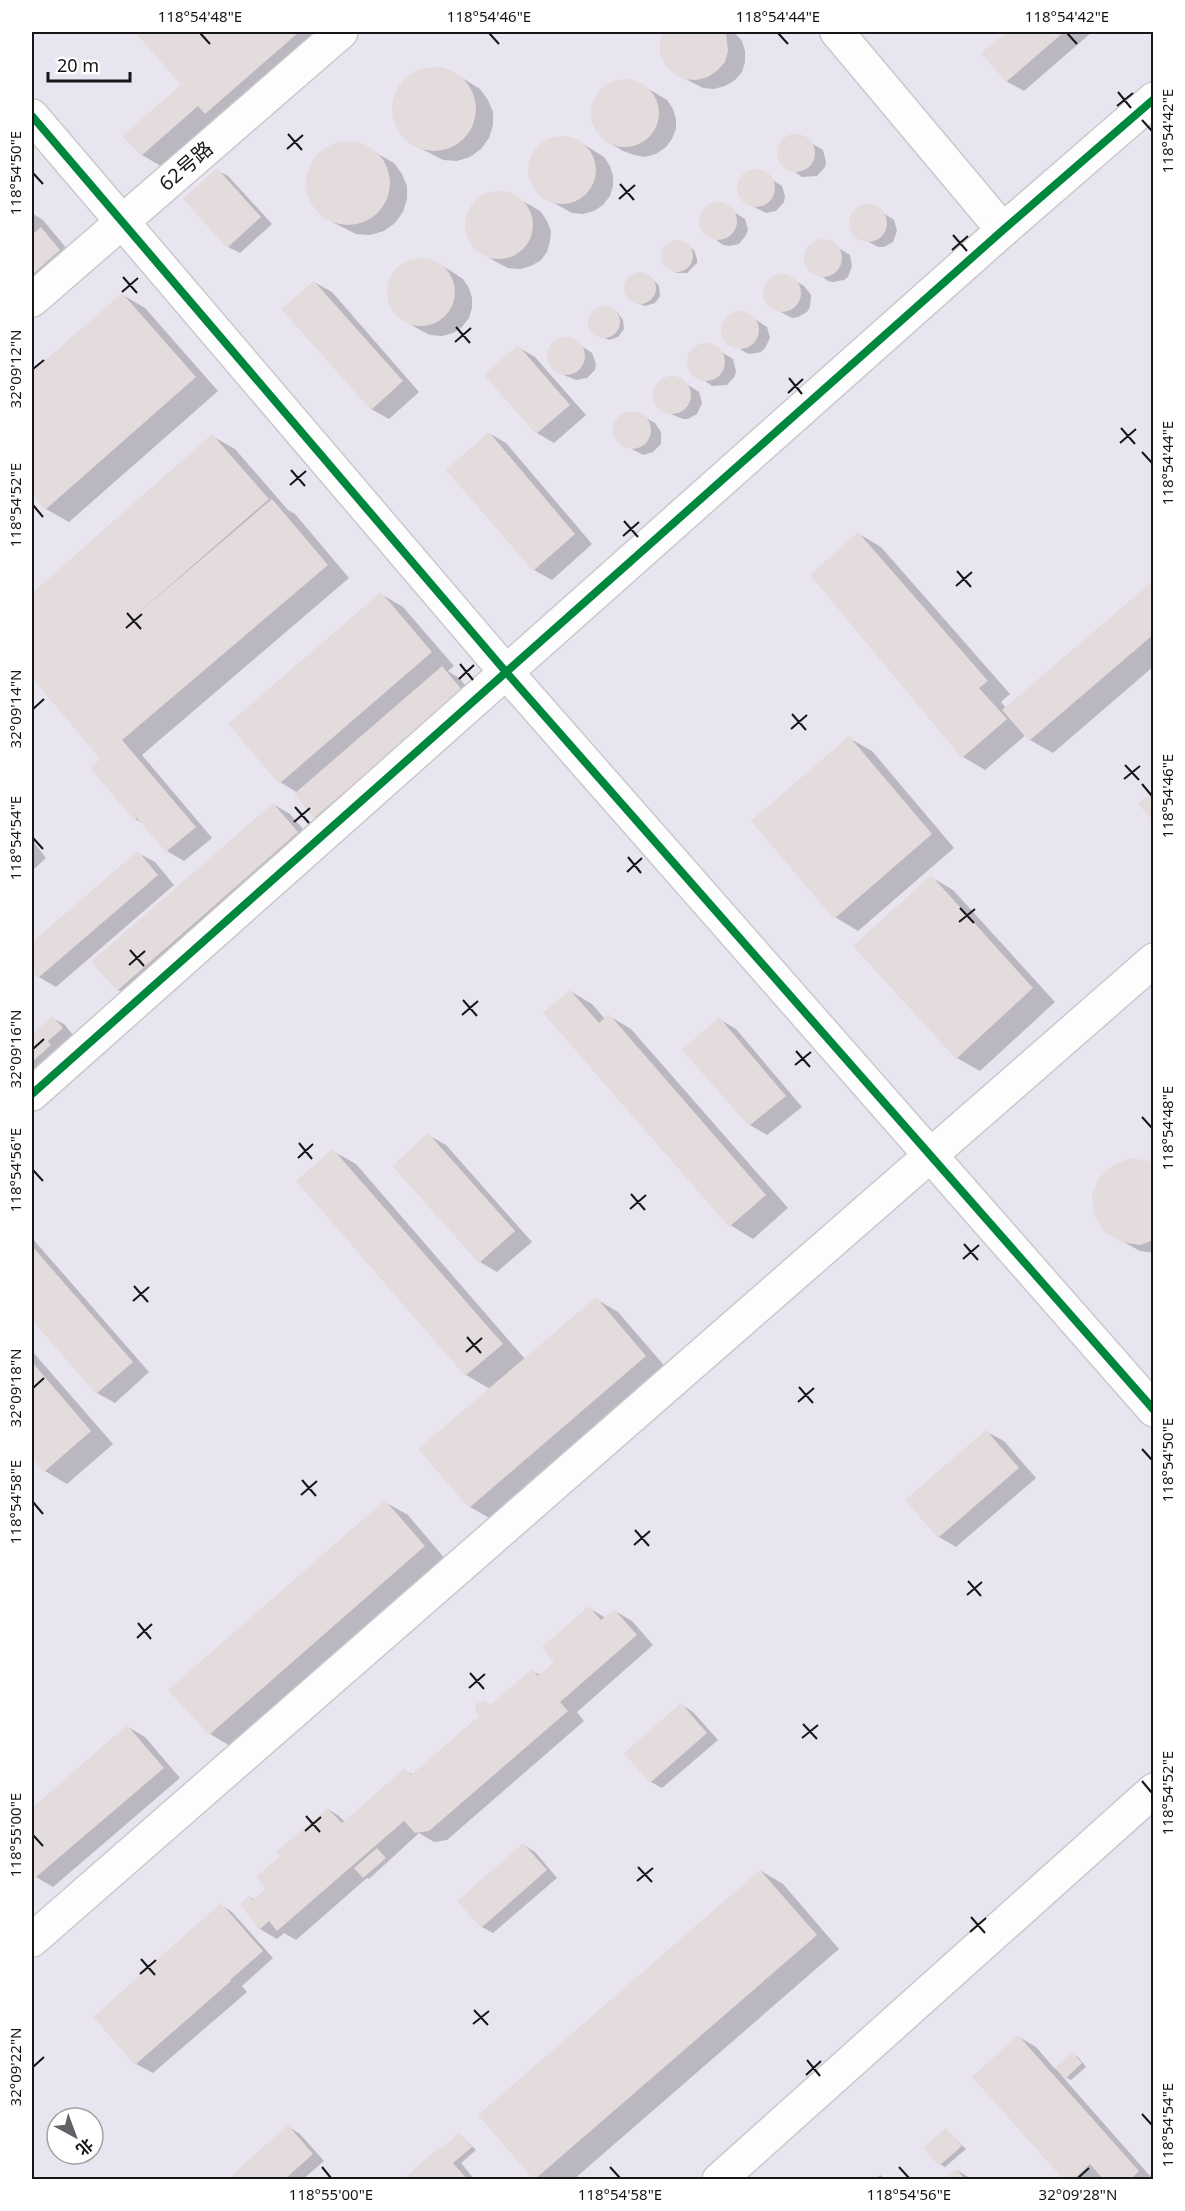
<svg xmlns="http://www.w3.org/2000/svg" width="1185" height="2211" viewBox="0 0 1185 2211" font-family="'Noto Sans','Noto Sans SC',sans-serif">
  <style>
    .built { fill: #e9e5f0; fill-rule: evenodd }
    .shadow { fill: #0003 }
    .building { fill: #e3dbdc }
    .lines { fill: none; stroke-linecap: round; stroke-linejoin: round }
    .minor-casing { stroke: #cac8cc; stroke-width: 36 }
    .minor { stroke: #fdfdfe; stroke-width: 33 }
    .cycleway-casing { stroke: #fff; stroke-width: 11 }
    .cycleway { stroke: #00873e; stroke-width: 8 }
    .ticks { fill: none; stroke: #161518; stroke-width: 2 }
    .labels { text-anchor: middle; stroke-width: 6; stroke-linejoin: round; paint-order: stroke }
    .street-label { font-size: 20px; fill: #161518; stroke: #fff }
    .neatline { fill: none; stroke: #161518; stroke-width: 2 }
    .ticks-label { font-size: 15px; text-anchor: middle; fill: #161518 }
  </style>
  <rect width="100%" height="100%" fill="#f4f2f7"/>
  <path class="built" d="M32,32H1153V2179L32,2180ZM57,2118H93V2154H57Z"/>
  <g class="shadow">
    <polygon points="137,32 336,32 164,168 142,155 183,85"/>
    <polygon points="664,32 734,32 742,41 745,51 745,62 742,72 735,80 725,86 714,89 703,88 693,83 675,73 661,42"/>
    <polygon points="1009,32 1092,32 1024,91 1006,81 983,54"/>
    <polygon points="438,68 451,71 480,89 488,100 493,112 493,125 489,138 481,149 470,157 457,161 443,160 412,144 402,134 395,122 393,108 395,96 402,84 412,75 424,69"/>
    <polygon points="629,80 639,83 657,94 667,100 673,109 676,119 676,129 672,139 666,147 656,154 645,157 634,155 623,151 605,140 597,132 592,121 592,110 600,91 609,84"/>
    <polygon points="789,137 801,137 823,150 826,162 825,167 817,176 802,177 781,162 779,151 784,140"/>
    <polygon points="556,138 577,140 604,157 610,166 613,176 613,186 610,196 603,205 594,211 583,214 572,213 543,197 535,189 530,179 529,167 532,157 546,141"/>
    <polygon points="351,142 364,146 394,163 402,174 407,186 407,199 403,212 395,223 384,231 370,235 356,234 344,228 325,218 315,208 309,196 307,183 309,170 316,158 325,149 338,143"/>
    <polygon points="217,170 228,176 272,224 240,253 228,247"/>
    <polygon points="754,171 760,172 782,186 785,196 784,202 776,211 766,213 756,208 744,201 739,192 738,186 744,176"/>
    <polygon points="504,192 532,206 541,212 547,221 551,231 550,241 547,252 541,260 531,266 520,269 508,268 498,263 480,252 472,244 467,233 466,222 475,203 493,193"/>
    <polygon points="717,204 723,205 745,219 748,230 746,235 739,244 729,246 723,245 703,230 701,219 706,209"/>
    <polygon points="866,205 872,206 894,220 897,231 893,242 884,247 878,247 856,235 850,226 852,214 856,210"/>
    <polygon points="32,213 43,220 77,261 32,300"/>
    <polygon points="822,240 827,241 850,255 852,266 848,277 844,280 833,282 828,281 808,266 806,255 811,245"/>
    <polygon points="680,242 694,250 697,259 697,263 687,273 677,273 664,263 663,250 670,243"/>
    <polygon points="426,259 436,262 454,273 463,279 469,288 472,298 472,308 469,318 462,327 453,333 442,336 430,335 420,330 402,319 394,311 389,301 388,289 391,279 397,270 405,264 415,260"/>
    <polygon points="642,274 653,279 659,286 660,296 655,303 645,306 635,302 627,295 625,286 629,278"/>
    <polygon points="781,275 792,279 804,286 811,295 810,307 807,312 798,317 792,318 770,306 765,296 764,291 770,280"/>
    <polygon points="314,282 332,292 419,392 389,419 371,409"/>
    <polygon points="123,295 145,308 218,391 69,522 46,509 32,492 32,374"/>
    <polygon points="606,307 617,312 623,320 624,329 618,337 609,340 599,335 591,329 589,320 593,311"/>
    <polygon points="745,313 767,327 770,338 765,348 761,352 751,354 746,353 725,338 723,327 728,317 733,314"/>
    <polygon points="571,339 592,353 596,364 595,370 587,378 576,380 566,376 554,369 549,360 550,348 559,340"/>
    <polygon points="699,346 711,346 733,359 736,371 735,376 727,385 712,386 691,371 689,360 691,355"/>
    <polygon points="518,347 535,357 586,415 554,443 537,433"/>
    <polygon points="671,378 677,378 699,392 702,403 697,414 688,419 683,419 673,415 657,404 655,393 660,382"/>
    <polygon points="631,413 637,413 655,423 661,432 661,444 653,452 643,455 621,443 617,439 615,428 620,418"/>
    <polygon points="489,433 506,443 592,544 552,580 534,570 448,470"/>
    <polygon points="212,436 235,449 288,510 295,514 349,578 142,755 212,838 184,861 167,851 144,824 135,819 103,758 32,676 32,594"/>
    <polygon points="859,534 881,547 1010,694 1001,702 1006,708 1154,582 1154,666 1053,753 1030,740 1026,735 985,770 963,757"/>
    <polygon points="381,594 403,607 454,666 448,671 459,678 479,701 333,827 315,817 296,794 298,793 280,782"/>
    <polygon points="849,738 872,751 954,848 858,931 835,917"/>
    <polygon points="273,804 290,814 315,843 135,1000 118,990"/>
    <polygon points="32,840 46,858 32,871"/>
    <polygon points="138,853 155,862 174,885 56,987 39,977 32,968 32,944"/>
    <polygon points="931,877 953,890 1055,1002 980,1071 957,1058 855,946"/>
    <polygon points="570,991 592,1004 605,1019 609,1016 631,1029 788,1208 753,1239 730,1225"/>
    <polygon points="52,1018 64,1024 73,1035 58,1049 61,1052 32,1078 32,1036"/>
    <polygon points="719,1019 736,1029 802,1107 767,1135 750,1125"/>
    <polygon points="428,1135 446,1145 532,1242 497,1272 480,1262"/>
    <polygon points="333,1151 356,1164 525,1359 596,1299 618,1312 668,1370 493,1520 470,1507 490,1389 466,1375"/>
    <polygon points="1154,1164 1154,1253 1140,1251 1122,1241"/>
    <polygon points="32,1238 149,1372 115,1403 97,1393 32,1317"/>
    <polygon points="32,1351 113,1444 67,1484 45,1471 32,1456"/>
    <polygon points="987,1432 1004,1441 1036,1478 956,1547 939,1537 907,1500"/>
    <polygon points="385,1502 408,1515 446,1560 232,1747 210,1734"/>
    <polygon points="589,1608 606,1618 615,1611 632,1621 653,1645 577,1712 584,1721 447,1840 434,1842 419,1833 369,1879 367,1878 296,1940 284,1933 277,1939 260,1929 250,1897 255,1900 269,1888 282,1856 328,1809 339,1816 345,1822 405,1770 413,1775 532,1670 541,1676 556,1662"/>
    <polygon points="682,1705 693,1712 718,1740 662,1788 651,1782"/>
    <polygon points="128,1727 145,1737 180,1778 53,1887 36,1877 32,1872 32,1810"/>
    <polygon points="524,1845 535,1852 557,1878 493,1933 482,1927"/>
    <polygon points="761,1871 783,1884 839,1949 573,2180 536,2179 480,2115"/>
    <polygon points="221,1905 232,1912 273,1958 242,1986 247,1992 153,2073 136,2064"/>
    <polygon points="1019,2037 1036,2047 1055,2069 1072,2054 1078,2057 1086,2067 1071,2080 1061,2075 1150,2176 1154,2173 1154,2180 1106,2180 1104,2177 1101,2180 1066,2180"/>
    <polygon points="289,2127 300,2134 324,2161 302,2180 238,2180"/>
    <polygon points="946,2130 966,2149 945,2167 940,2164"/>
    <polygon points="460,2135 476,2150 461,2163 475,2180 404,2180"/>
    <polygon points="957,2170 968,2177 970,2180 946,2180"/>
    <polygon points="880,2175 887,2180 876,2180"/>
  </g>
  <g class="building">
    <polygon points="135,32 299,32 205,114 198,106 141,156 122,136 181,85"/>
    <polygon points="662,32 726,32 728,51 725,62 718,70 708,77 696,80 684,79 674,74 665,65 660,54 660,42"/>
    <polygon points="1007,32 1064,32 1006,82 981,53"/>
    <circle cx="434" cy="109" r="42"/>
    <circle cx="625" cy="113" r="34"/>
    <circle cx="796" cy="153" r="19"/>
    <circle cx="562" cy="170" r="34"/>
    <circle cx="348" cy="183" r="42"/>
    <polygon points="217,168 261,217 227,248 183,199"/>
    <circle cx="756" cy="188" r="19"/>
    <circle cx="499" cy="225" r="34"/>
    <circle cx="718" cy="221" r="19"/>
    <circle cx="868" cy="223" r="19"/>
    <polygon points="41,227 60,250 32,275 32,235"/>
    <circle cx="823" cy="258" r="19"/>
    <circle cx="677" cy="256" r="16"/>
    <circle cx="421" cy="292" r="34"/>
    <circle cx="640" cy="288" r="16"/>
    <circle cx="782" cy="293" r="19"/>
    <polygon points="314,281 403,381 371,410 281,309"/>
    <polygon points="122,293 196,377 45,510 32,494 32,372"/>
    <circle cx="604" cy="322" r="16"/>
    <circle cx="740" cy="330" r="19"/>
    <circle cx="566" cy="356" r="19"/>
    <circle cx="706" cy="362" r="19"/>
    <polygon points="518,345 570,405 536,434 484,375"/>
    <circle cx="672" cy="395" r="19"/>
    <circle cx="632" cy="430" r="19"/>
    <polygon points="489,432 575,534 533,571 446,470"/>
    <polygon points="212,434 269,499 129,621 272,499 328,565 122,740 196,827 166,852 137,818 134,820 90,768 100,759 32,678 32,593"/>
    <polygon points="858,532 988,681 979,688 1007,719 962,758 810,575"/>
    <polygon points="1154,580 1154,634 1029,741 1002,710"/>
    <polygon points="381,592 432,652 279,784 228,724"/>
    <polygon points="442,666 463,691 314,818 294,794"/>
    <polygon points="849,736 932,834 834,919 751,821"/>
    <polygon points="1154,791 1154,822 1138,804"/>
    <polygon points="273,803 298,832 117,991 91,962"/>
    <polygon points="138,851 158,875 38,978 32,970 32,942"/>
    <polygon points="931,875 1033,988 956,1059 853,946"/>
    <polygon points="570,990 599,1023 609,1014 766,1195 729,1227 543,1013"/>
    <polygon points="52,1016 63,1028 48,1041 51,1045 32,1062 32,1034"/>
    <polygon points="719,1017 786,1096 749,1126 682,1050"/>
    <polygon points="428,1133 515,1231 479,1263 392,1166"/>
    <polygon points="333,1149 503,1344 465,1376 296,1181"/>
    <polygon points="1131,1158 1150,1161 1154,1163 1154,1240 1140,1245 1121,1242 1104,1232 1094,1215 1092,1196 1099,1178 1113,1165"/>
    <polygon points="32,1246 133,1362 96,1394 32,1320"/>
    <polygon points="596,1297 646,1356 469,1508 418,1449"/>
    <polygon points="32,1362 91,1431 44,1472 32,1458"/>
    <polygon points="986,1430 1019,1468 938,1538 905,1500"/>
    <polygon points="385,1500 425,1546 209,1735 168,1690"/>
    <polygon points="589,1606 601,1620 614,1609 637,1635 560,1702 568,1711 429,1831 415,1833 404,1821 277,1931 269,1921 259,1930 240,1904 249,1896 253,1900 266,1888 256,1877 280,1856 276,1852 327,1808 342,1823 405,1768 411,1775 479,1716 475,1710 476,1704 484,1700 491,1704 532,1669 538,1676 554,1662 542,1647"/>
    <polygon points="681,1703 707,1733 650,1783 624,1753"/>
    <polygon points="127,1725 164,1768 35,1878 32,1874 32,1808"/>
    <polygon points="523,1843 547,1870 481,1928 457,1901"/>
    <polygon points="377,1848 386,1858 363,1878 354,1868"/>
    <polygon points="760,1870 817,1935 534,2180 478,2115"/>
    <polygon points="221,1903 263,1951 230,1980 231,1981 135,2065 93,2017"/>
    <polygon points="1018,2035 1139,2171 1130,2180 1104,2180 1090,2164 1073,2180 1064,2180 972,2077"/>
    <polygon points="1072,2052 1082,2063 1065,2079 1055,2068"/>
    <polygon points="288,2125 313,2154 284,2180 236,2180 232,2175"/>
    <polygon points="946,2128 962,2146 939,2166 923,2148"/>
    <polygon points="459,2133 472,2147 453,2163 468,2180 402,2180 440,2147 441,2149"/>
    <polygon points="956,2169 966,2180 944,2180"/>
  </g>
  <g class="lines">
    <defs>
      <g id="minor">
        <polyline points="837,32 1003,230"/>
        <polyline points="32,116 506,672 1154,1410"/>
        <polyline points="32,300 341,32"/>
        <polyline points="32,1094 1003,230 1154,99"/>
        <polyline points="32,1940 1154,960"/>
        <polyline points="719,2180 1154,1790"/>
      </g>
    </defs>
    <use href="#minor" class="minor-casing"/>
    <use href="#minor" class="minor"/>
    <defs>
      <g id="cycleway">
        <polyline points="32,116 506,672 1154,1410"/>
        <polyline points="32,1094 1003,230 1154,99"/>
      </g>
    </defs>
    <use href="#cycleway" class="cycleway-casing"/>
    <use href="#cycleway" class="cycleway"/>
  </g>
  <path class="ticks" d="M200,33L210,44M489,33L499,44M778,33L788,44M1067,33L1077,44M1118,92L1131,108M1117,106L1133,93M1142,120L1152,131M288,134L302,150M287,149L303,135M33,173L43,184M620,184L634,200M619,199L635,185M953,235L967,251M952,250L968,236M123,277L137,293M122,292L138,278M456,327L470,343M455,342L471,328M33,369L44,360M789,378L802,394M788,393L803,379M1121,428L1135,444M1120,443L1136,429M1142,452L1152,463M291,470L305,486M290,485L306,471M33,505L43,517M624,521L638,537M623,536L639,522M957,571L971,587M956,586L972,572M127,613L141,629M126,628L142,614M460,664L473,680M459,679L474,665M33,709L44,699M792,714L806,730M791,729L807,715M1125,765L1139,780M1124,779L1140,766M1142,784L1152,796M295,807L309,823M294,822L310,808M33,838L43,849M628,857L641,873M627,872L642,858M960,908L974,923M959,922L975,909M130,950L144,966M129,965L145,951M463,1000L477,1016M462,1015L478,1001M33,1049L44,1039M796,1051L810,1067M795,1065L811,1052M1142,1117L1152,1128M299,1143L312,1159M298,1158L313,1144M33,1170L43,1181M631,1194L645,1210M630,1209L646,1195M964,1244L978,1260M963,1259L979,1245M134,1286L148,1302M133,1301L149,1287M467,1337L481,1353M466,1352L482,1338M799,1387L813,1403M33,1388L44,1378M798,1402L814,1388M1142,1449L1152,1460M302,1480L316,1496M301,1495L317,1481M33,1502L43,1514M635,1530L649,1546M634,1545L650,1531M968,1581L981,1596M967,1595L982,1582M138,1623L151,1639M137,1638L152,1624M470,1673L484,1689M469,1688L485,1674M803,1724L817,1739M802,1738L818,1725M1142,1781L1152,1793M306,1816L320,1832M305,1831L321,1817M33,1835L43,1846M638,1867L652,1882M637,1881L653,1868M971,1917L985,1933M970,1932L986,1918M141,1959L155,1975M140,1974L156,1960M474,2010L488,2025M473,2024L489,2011M807,2060L820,2076M33,2067L44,2057M806,2075L821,2061M1142,2114L1152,2125M322,2167L331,2178M610,2167L620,2178M899,2167L909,2178M1078,2178L1089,2168"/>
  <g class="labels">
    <g class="street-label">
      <text transform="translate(186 166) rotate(-41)" y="7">62号路</text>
    </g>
  </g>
  <rect width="1185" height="2211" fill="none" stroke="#ffffff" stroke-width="66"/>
  <g transform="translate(75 2136) rotate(139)"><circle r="28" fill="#ffffff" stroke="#a2a1a3" stroke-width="1.5"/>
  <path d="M0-4.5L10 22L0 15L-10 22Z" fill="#646266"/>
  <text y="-9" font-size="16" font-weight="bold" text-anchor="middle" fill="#161518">北</text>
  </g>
  <path d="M48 72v9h82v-9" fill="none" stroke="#161518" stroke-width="3"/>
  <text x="57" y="72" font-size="18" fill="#161518" stroke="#ffffff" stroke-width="4.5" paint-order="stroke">20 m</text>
  <rect x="33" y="33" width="1119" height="2145" class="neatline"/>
  <g class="ticks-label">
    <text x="200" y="22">118°54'48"E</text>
    <text x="489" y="22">118°54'46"E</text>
    <text x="778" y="22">118°54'44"E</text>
    <text x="1067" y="22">118°54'42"E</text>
    <text transform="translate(1168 131) rotate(-90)" y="5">118°54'42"E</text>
    <text transform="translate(16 173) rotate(-90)" y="5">118°54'50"E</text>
    <text transform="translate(16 369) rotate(-90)" y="5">32°09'12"N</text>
    <text transform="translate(1168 463) rotate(-90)" y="5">118°54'44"E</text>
    <text transform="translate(16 505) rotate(-90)" y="5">118°54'52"E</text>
    <text transform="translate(16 709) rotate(-90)" y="5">32°09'14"N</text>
    <text transform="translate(1168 796) rotate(-90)" y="5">118°54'46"E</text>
    <text transform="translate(16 838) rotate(-90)" y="5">118°54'54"E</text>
    <text transform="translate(16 1049) rotate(-90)" y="5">32°09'16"N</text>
    <text transform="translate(1168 1128) rotate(-90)" y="5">118°54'48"E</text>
    <text transform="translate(16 1170) rotate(-90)" y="5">118°54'56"E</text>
    <text transform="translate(16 1388) rotate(-90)" y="5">32°09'18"N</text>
    <text transform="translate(1168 1460) rotate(-90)" y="5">118°54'50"E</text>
    <text transform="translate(16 1502) rotate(-90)" y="5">118°54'58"E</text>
    <text transform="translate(1168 1793) rotate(-90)" y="5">118°54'52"E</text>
    <text transform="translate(16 1835) rotate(-90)" y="5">118°55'00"E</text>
    <text transform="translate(16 2067) rotate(-90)" y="5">32°09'22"N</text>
    <text transform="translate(1168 2125) rotate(-90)" y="5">118°54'54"E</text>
    <text x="331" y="2200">118°55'00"E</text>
    <text x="620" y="2200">118°54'58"E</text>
    <text x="909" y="2200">118°54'56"E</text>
    <text x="1078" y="2200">32°09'28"N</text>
  </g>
</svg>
